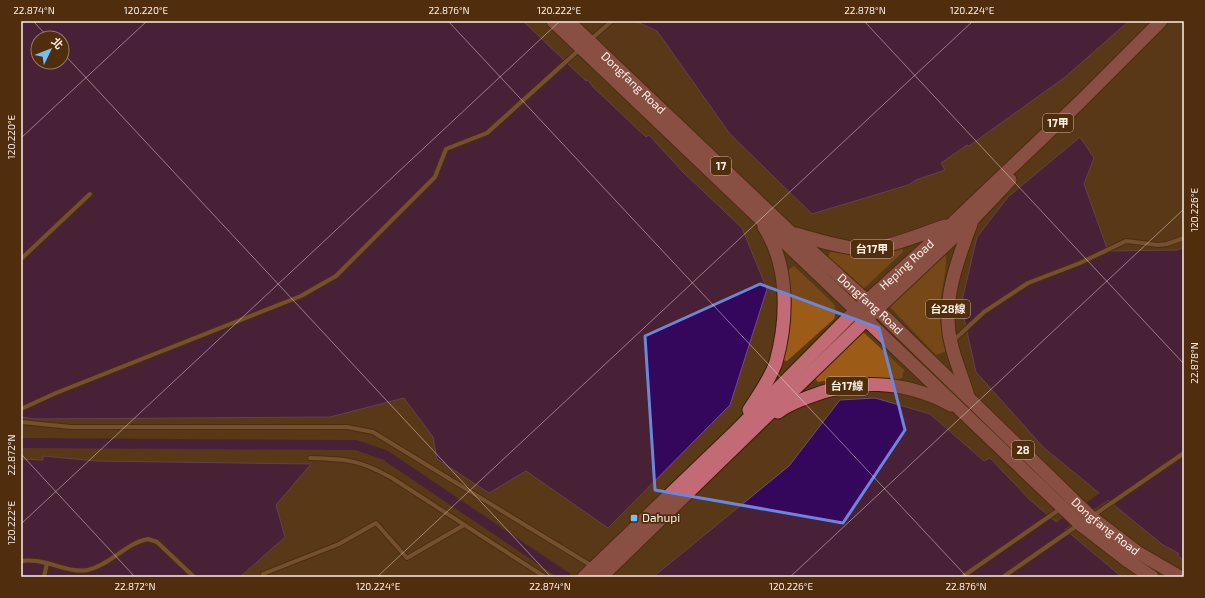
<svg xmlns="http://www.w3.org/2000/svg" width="1205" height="598" viewBox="0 0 1205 598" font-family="'Exo 2','Noto Sans TC',sans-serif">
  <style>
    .green { fill: #9c5b17 }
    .water { fill: #34065c; stroke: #704c85; fill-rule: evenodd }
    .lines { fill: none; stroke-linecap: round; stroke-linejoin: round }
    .canal { stroke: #34065c; stroke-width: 10 }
    .service-casing { stroke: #3e1e00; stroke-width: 6 }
    .primary-casing { stroke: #3e1e00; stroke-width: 15 }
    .service { stroke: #946d4d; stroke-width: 4 }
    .primary { stroke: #c26a76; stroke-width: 13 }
    .marked { fill: none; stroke: #6b86dd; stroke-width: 3; stroke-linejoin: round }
    .ticks { fill: none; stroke: #fcefe5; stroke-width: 1; stroke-opacity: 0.45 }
    .poi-dot { fill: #74c0f6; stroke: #4f2d0d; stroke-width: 1.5 }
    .labels { text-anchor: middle; stroke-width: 3.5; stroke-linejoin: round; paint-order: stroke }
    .shield { fill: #4f2d0d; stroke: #c8b5a4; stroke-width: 1 }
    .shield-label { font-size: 11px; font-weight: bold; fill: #fcefe5 }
    .street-label { font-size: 12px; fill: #fcefe5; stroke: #4f2d0d }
    .poi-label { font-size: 12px; fill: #fcefe5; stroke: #4f2d0d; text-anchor: start }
    .neatline { fill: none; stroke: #fcefe5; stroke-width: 1.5 }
    .ticks-label { font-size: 10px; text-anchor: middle; fill: #fcefe5 }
  </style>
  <rect width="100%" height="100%" fill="#5a3818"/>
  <g class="green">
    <polygon points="902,246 903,252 862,290 828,258 830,252 866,253"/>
    <path d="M945,253C949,264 940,293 940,308C939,323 943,337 947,351L936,355L888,305Z"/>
    <polygon points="794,266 834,304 836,311 834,319 787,361 782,360 788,270"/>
    <polygon points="861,330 904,370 902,378 896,380 853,376 818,382 813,376"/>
  </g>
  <g class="water">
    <path d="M21,21H523L586,81L588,80L593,87L646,137L649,135L683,172L742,228L767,289L730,405L608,528L526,471L489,493L437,459L433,437L404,398L330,417L35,419L21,417ZM38,38H62V62H38Z"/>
    <polygon points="635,21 1129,21 1064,78 969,146 967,145 941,163 945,170 916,180 908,185 812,214 730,134 657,31"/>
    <polygon points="1080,137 1094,158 1084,184 1108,251 1178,250 1184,247 1184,560 1179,557 1178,553 1163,545 1044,448 976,372 961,305 977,237 1008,197"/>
    <polygon points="875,398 930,414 984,461 990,458 1030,500 1122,577 653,577 789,466 840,400"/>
    <polygon points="43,456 97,461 311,464 276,505 285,537 240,577 21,577 21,459 43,460"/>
  </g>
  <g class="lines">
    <g class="canal">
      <polyline points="21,443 356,445 385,455 566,577"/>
      <polyline points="1050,533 1115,489"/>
    </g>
    <defs>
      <g id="service">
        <polyline points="590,40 612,21"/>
        <polyline points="21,259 90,194"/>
        <polyline points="954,340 984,312 1028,283 1080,263 1126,241 1158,245 1167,244 1184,238"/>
        <polyline points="21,409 56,393 301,296 336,276 435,177 446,149 487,133 580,49"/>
        <polyline points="21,422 71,427 347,427 373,432 592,566"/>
        <path d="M310,458C347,459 360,460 392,478L545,577"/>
        <polyline points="1094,515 1184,453"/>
        <path d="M21,561C44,557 67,574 88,570C110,565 126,543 148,539L157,542L194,577"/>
        <polyline points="263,574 339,544 376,523 407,558 464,525"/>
        <polyline points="44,577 47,563"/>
        <polyline points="962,577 1060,509"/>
        <polyline points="1003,577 1078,525"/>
      </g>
      <g id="primary">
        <polyline points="553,21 1080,524 1128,561 1152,577"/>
        <path id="s1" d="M568,21L790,232L885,317L1091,517L1137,552L1180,577"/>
        <path d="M796,234C816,240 852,251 871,249C897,245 921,234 945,226"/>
        <path d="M968,396C963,379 955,361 951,343C941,303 957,261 971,224"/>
        <path d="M749,410C758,396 771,378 776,362C788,319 789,265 764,227"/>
        <path d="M778,412C787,405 796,402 806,398C854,378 905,380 951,405"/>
        <path id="s2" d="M584,577L733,434L847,319L953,223L1080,102L1161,21"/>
        <polyline points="601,577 876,310 972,220 1010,180"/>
      </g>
    </defs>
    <use href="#service" class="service-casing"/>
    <use href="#primary" class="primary-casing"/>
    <use href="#service" class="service"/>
    <use href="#primary" class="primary"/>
  </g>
  <path d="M0 0H1205V598H0ZM760,284L879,328L905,430L843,523L655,490L645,336Z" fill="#5a3818" fill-opacity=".55" fill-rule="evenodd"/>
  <path class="marked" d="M760,284L879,328L905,430L843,523L655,490L645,336Z"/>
  <path class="ticks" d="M33,21L49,38M448,21L967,577M864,21L1184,364M62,52L551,577M21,138L147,21M21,454L135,577M21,524L560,21M377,577L973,21M790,577L1184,209"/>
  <rect class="poi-dot" x="630" y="514" width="8" height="8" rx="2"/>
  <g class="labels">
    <g class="shield">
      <rect x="1043" y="114" width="30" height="18" rx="3"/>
      <rect x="711" y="157" width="20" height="18" rx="3"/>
      <rect x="851" y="240" width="42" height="18" rx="3"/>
      <rect x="926" y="300" width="44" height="18" rx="3"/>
      <rect x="826" y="377" width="42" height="18" rx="3"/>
      <rect x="1012" y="441" width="22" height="18" rx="3"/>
    </g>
    <g class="shield-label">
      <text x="1058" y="127">17甲</text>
      <text x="721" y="170">17</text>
      <text x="872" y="253">台17甲</text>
      <text x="948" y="313">台28線</text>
      <text x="847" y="390">台17線</text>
      <text x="1023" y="454">28</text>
    </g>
    <g class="street-label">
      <text dy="4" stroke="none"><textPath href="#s1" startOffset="90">Dongfang Road</textPath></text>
      <text dy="4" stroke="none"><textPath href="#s2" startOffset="449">Heping Road</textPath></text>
      <text dy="4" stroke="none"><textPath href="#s1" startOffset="414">Dongfang Road</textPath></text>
      <text dy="4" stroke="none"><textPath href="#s1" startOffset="738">Dongfang Road</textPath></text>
    </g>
    <g class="poi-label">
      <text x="642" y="522">Dahupi</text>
    </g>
  </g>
  <rect width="1205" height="598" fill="none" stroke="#4f2d0d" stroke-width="44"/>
  <g transform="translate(50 50) rotate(47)"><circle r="19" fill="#4f2d0d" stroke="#947b63"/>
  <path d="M0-3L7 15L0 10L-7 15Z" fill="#74c0f6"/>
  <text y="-6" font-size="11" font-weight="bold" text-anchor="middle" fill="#fcefe5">北</text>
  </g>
  <rect x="22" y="22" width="1161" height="554" class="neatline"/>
  <g class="ticks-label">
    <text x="34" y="14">22.874°N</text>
    <text x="146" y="14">120.220°E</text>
    <text x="449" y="14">22.876°N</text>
    <text x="559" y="14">120.222°E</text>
    <text x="865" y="14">22.878°N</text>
    <text x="972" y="14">120.224°E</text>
    <text transform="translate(11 137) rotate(-90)" y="4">120.220°E</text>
    <text transform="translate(1194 210) rotate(-90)" y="4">120.226°E</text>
    <text transform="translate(1194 363) rotate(-90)" y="4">22.878°N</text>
    <text transform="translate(11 455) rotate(-90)" y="4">22.872°N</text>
    <text transform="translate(11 523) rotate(-90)" y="4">120.222°E</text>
    <text x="135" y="590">22.872°N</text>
    <text x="378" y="590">120.224°E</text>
    <text x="550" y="590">22.874°N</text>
    <text x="791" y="590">120.226°E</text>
    <text x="966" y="590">22.876°N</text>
  </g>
</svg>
